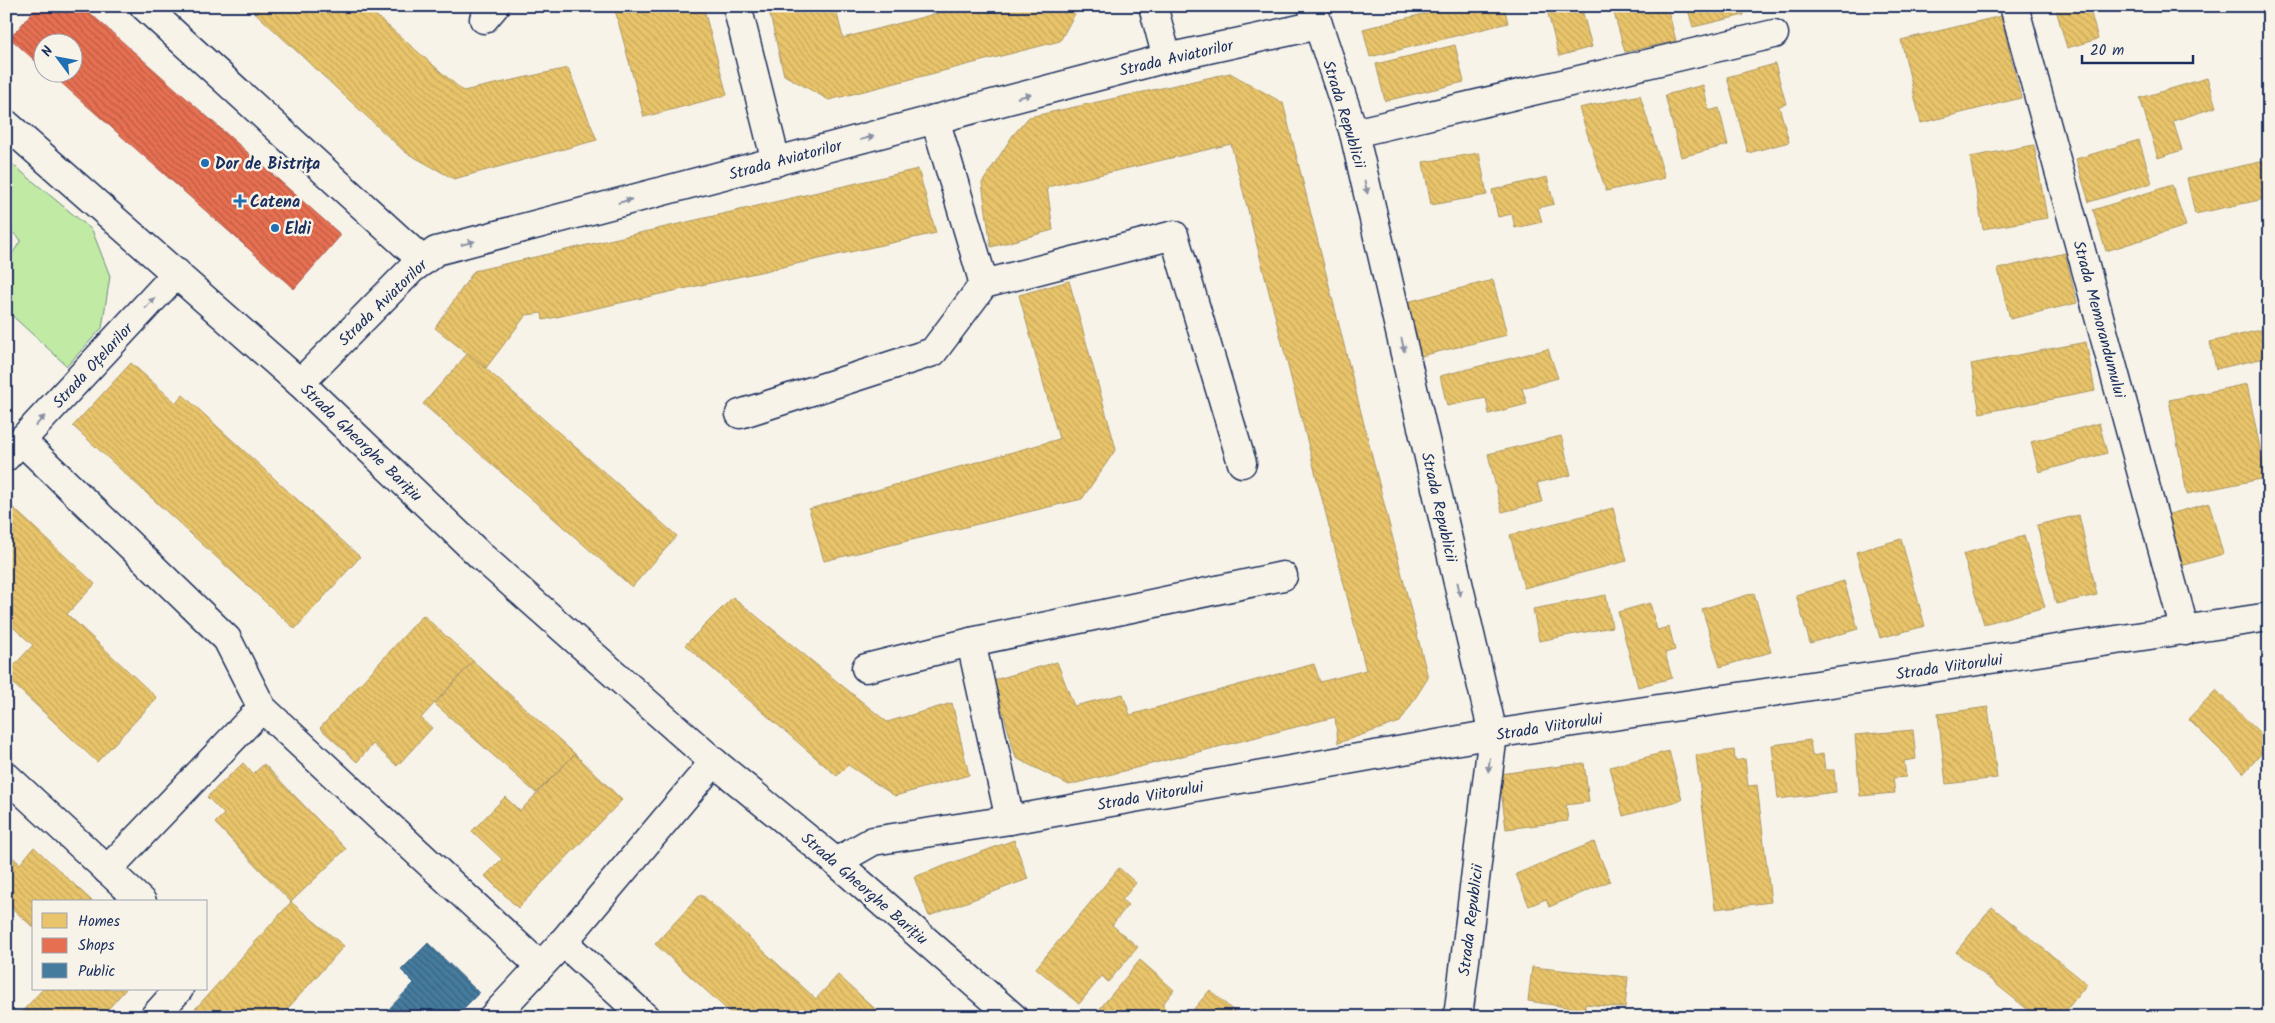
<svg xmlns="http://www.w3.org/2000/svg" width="2275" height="1023" viewBox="0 0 2275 1023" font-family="Kalam,sans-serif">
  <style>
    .green { fill: #c1eaa5; stroke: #6e8c82 }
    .homes { fill: url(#homes-back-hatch); stroke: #ab9766 }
    .shops { fill: url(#shops-back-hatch); stroke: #aa5c55 }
    .public { fill: url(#public-back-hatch); stroke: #38648a }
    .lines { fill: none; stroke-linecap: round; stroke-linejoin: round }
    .minor-casing { stroke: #1b2f5e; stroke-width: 31 }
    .tertiary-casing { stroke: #1b2f5e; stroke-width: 31 }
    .minor { stroke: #f7f3e8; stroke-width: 28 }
    .tertiary { stroke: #f7f3e8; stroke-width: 28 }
    .oneway { fill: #8991a3 }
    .poi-dot { fill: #1f6fb2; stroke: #f7f3e8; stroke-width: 2 }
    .labels { text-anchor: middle; stroke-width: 5; stroke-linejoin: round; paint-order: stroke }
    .street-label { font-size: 16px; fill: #1b2f5e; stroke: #f7f3e8 }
    .poi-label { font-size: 16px; font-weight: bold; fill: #1b2f5e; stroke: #f7f3e8; text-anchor: start }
  </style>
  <defs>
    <pattern id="homes-back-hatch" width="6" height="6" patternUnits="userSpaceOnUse" patternTransform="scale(1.25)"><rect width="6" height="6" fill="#e9c46a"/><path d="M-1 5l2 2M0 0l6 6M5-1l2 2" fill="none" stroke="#c7a95e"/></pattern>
    <pattern id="shops-back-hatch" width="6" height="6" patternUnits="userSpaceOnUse" patternTransform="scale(1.25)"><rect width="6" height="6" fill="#e76f51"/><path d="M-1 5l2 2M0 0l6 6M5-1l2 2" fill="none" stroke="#ba5c46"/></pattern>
    <pattern id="public-back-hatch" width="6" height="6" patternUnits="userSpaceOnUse" patternTransform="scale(1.25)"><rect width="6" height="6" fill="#457b9d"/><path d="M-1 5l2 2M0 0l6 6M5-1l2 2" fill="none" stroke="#396583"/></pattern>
  </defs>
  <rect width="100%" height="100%" fill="#f7f3e8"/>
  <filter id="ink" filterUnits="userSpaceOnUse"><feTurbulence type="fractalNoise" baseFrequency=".02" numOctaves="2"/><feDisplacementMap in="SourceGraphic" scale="10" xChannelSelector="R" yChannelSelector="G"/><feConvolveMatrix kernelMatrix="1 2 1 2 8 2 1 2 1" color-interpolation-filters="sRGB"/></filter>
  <g filter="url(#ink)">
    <polygon class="green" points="6,159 92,230 110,276 102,328 67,366 6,310 6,264 21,240 6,227"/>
    <g class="homes">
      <polygon points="248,6 365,6 463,91 568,68 597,140 454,179 405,152"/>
      <polygon points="614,6 703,6 727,95 644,117"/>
      <polygon points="768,6 835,6 843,38 965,6 1077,6 1078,8 1060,41 829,100 784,75"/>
      <polygon points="1455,6 1504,6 1508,23 1370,57 1363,29"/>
      <polygon points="1546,6 1581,6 1592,47 1559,56"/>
      <polygon points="1612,6 1667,6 1676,41 1625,52"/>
      <polygon points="1687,6 1741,6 1744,15 1693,27"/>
      <polygon points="2055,6 2089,6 2098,39 2067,48"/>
      <polygon points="2001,16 2021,98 1921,123 1901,40"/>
      <polygon points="1455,45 1464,82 1385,101 1376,64"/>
      <polygon points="1775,64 1786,104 1779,106 1789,142 1748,153 1727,77"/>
      <polygon points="1230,73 1283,103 1428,678 1400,722 1338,743 1335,717 1069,785 1016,758 994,680 1057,662 1074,706 1123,694 1130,715 1314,664 1320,682 1366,670 1231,144 1047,187 1053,230 991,247 982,183 1013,135 1029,117"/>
      <polygon points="2207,78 2216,107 2173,121 2182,150 2158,158 2140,98"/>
      <polygon points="1703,85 1709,111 1719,108 1728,145 1681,157 1665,95"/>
      <polygon points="1640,95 1665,178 1606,191 1579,108"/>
      <polygon points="2139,140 2152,183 2089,202 2076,159"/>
      <polygon points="2034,145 2047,218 1983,229 1970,157"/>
      <polygon points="1479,153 1487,195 1431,205 1423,162"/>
      <polygon points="2269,160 2269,198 2195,214 2187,178"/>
      <polygon points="918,169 936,233 543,320 542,313 526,315 486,368 435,328 474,271"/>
      <polygon points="1547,177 1554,204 1538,208 1542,222 1515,228 1512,214 1498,217 1492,190"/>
      <polygon points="2172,185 2186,226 2106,251 2093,210"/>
      <polygon points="2065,253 2077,303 2010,319 1998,269"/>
      <polygon points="1493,280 1507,335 1417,357 1403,303"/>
      <polygon points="1069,281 1116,449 1082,499 824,561 809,509 1059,439 1019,295"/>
      <polygon points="2269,328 2269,357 2216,369 2210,342"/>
      <polygon points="2086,342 2095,391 1980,413 1971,364"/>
      <polygon points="1548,349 1558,378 1522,388 1527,404 1489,414 1486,398 1447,406 1440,376"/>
      <polygon points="468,353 677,536 632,587 423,404"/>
      <polygon points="131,363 176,403 183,395 360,557 295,629 73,426"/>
      <polygon points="2247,384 2266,478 2187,494 2169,400"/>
      <polygon points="2099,423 2107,453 2039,472 2031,442"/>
      <polygon points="1561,436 1571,475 1537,483 1542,502 1502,512 1488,454"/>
      <polygon points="6,501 95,584 67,614 157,698 97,762 6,677 6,674 33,645 6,621"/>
      <polygon points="2209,503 2223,554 2181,566 2166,515"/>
      <polygon points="1613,508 1627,561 1524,588 1510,535"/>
      <polygon points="2079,515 2097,595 2056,604 2037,525"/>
      <polygon points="2024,536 2045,607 1984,624 1963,554"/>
      <polygon points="1901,539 1925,626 1880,638 1856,552"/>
      <polygon points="1844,581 1858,629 1810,643 1796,595"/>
      <polygon points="1754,593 1771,652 1720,667 1702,609"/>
      <polygon points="1606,595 1612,627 1539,641 1533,609"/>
      <polygon points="733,597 887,722 952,703 969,775 895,796 848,765 837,776 685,645"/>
      <polygon points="1650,603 1657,630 1669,627 1675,650 1665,653 1672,678 1638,687 1618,612"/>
      <polygon points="423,615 473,661 421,718 432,728 397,766 373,744 357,762 320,728"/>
      <polygon points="473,661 575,754 536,793 435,704"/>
      <polygon points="2216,690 2269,742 2269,745 2244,773 2188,719"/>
      <polygon points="1988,707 1997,778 1946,784 1938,714"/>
      <polygon points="1913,730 1916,759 1904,761 1906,777 1893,778 1895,793 1860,796 1855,735"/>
      <polygon points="1810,740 1812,756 1823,754 1825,770 1834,770 1836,792 1778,799 1772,745"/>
      <polygon points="1734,750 1735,761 1745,759 1748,786 1757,785 1771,902 1715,909 1696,755"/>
      <polygon points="1669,751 1682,800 1623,816 1610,767"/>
      <polygon points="575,754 622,800 518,908 485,876 502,859 472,831 505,797 520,811"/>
      <polygon points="243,763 253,774 264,764 346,849 291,902 215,823 224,814 207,797"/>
      <polygon points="1584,763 1589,802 1566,805 1568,821 1506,829 1499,774"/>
      <polygon points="1014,840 1028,879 929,916 914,877"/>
      <polygon points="1594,842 1610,881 1549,907 1546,899 1529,906 1516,874"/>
      <polygon points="34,847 93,902 34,902 34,928 6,903 6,851 20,864"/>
      <polygon points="1119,868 1136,883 1122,900 1128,905 1112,925 1138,947 1108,982 1102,976 1079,1004 1036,968"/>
      <polygon points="701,894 816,999 838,975 884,1017 735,1017 655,944"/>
      <polygon points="291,902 344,946 280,1017 188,1017"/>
      <polygon points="1992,907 2087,984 2061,1017 2037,1017 1956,952"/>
      <polygon points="1140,960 1174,990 1162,1005 1167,1010 1161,1017 1093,1017"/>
      <polygon points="1532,967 1628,977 1625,1008 1585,1004 1585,1010 1528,1001"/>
      <polygon points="43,989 126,989 101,1017 17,1017"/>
      <polygon points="1210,990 1237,1014 1235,1017 1187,1017"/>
      <polygon points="598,1008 608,1017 590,1017"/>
    </g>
    <polygon class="shops" points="38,6 67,6 71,11 75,6 82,6 341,235 294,289 49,72 72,72 72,42 42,42 42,67 10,38"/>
    <polygon class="public" points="428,943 479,993 455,1017 381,1017 414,983 401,970"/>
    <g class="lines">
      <defs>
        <g id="minor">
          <polyline points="144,6 423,261"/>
          <polyline points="737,6 776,162"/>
          <polyline points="1153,6 1167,58"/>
          <polyline points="2014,6 2185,631"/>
          <polyline points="484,19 495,6"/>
          <polyline points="935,119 984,284"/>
          <polyline points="1354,133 1774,34"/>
          <polyline points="300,383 412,269 436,251 1167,58 1318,25"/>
          <polyline points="740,414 933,352 984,284 1174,235 1242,463"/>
          <polyline points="22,441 227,639 262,708"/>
          <polyline points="6,457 177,273"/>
          <polyline points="971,642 1010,820"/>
          <polyline points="866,668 971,642 1283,576"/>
          <polyline points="6,776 142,902"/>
          <polyline points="836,862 873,841 1010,820 1493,734 2269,617"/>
          <polyline points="107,870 262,708 540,966"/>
          <polyline points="563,942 645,1017"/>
          <polyline points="154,1017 179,989"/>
          <polyline points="493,1017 563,942 714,762"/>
        </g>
        <g id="tertiary">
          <polyline points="1312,6 1354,133 1493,734 1458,1017"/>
          <polyline points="6,124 300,383 481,556 714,762 836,862 1013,1017"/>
        </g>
      </defs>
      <use href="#minor" class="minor-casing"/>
      <use href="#tertiary" class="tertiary-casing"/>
      <use href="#minor" class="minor"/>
      <use href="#tertiary" class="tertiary"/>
    </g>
    <defs><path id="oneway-solid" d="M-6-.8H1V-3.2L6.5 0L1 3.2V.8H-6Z" transform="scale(1.25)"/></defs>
    <g class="oneway">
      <use href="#oneway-solid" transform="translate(1024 96) rotate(-15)"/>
      <use href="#oneway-solid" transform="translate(867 138) rotate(-15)"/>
      <use href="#oneway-solid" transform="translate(1366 187) rotate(77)"/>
      <use href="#oneway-solid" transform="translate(625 201) rotate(-15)"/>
      <use href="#oneway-solid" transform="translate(468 243) rotate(-15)"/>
      <use href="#oneway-solid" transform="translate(150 303) rotate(-47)"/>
      <use href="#oneway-solid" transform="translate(1403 345) rotate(77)"/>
      <use href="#oneway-solid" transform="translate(40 421) rotate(-47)"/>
      <use href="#oneway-solid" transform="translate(1459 589) rotate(77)"/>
      <use href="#oneway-solid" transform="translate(1489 765) rotate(97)"/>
    </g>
  </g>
  <g class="poi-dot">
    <circle cx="205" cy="163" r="5"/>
    <path d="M237.5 193.5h5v5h5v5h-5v5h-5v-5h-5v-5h5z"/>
    <circle cx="275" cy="228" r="5"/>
  </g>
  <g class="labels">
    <g class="street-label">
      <text transform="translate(1176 57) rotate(-13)" y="6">Strada Aviatorilor</text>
      <text transform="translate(1345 114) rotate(73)" y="6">Strada Republicii</text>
      <text transform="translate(785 159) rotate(-15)" y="6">Strada Aviatorilor</text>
      <text transform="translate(382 302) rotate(-44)" y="6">Strada Aviatorilor</text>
      <text transform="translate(2100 319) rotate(75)" y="6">Strada Memorandumului</text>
      <text transform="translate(92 365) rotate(-47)" y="6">Strada Oțelarilor</text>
      <text transform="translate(362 442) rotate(44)" y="6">Strada Gheorghe Barițiu</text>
      <text transform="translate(1440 507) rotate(77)" y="6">Strada Republicii</text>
      <text transform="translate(1949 666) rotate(-8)" y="6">Strada Viitorului</text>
      <text transform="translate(1549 726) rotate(-9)" y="6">Strada Viitorului</text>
      <text transform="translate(1150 795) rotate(-10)" y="6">Strada Viitorului</text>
      <text transform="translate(865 888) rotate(41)" y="6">Strada Gheorghe Barițiu</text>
      <text transform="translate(1470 920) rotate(-83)" y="6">Strada Republicii</text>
    </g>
    <g class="poi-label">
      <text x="215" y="169">Dor de Bistrița</text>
      <text x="250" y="207">Catena</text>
      <text x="285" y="234">Eldi</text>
    </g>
  </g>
  <rect width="2275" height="1023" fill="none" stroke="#f7f3e8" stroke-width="25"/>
  <rect x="12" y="12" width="2250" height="998" fill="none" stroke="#1b2f5e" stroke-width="2" filter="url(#ink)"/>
  <rect x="32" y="900" width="175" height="90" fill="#f7f3e8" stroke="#9fa5b1"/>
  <rect x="42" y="913" width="25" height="15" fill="#e9c46a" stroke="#9fa5b1"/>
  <text x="78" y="926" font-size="15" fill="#1b2f5e">Homes</text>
  <rect x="42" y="938" width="25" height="15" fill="#e76f51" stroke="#9fa5b1"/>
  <text x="78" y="950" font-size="15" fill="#1b2f5e">Shops</text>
  <rect x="42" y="963" width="25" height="15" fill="#457b9d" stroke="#9fa5b1"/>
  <text x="78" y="976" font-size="15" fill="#1b2f5e">Public</text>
  <g transform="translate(58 58) rotate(302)"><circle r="24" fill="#f7f3e8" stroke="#9fa5b1"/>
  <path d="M0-4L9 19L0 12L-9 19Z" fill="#1f6fb2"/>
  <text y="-8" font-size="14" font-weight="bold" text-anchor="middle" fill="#1b2f5e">N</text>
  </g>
  <path d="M2082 55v8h111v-8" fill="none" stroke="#1b2f5e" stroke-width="2.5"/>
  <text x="2090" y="55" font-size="15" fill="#1b2f5e" stroke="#f7f3e8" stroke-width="4" paint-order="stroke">20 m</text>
</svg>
